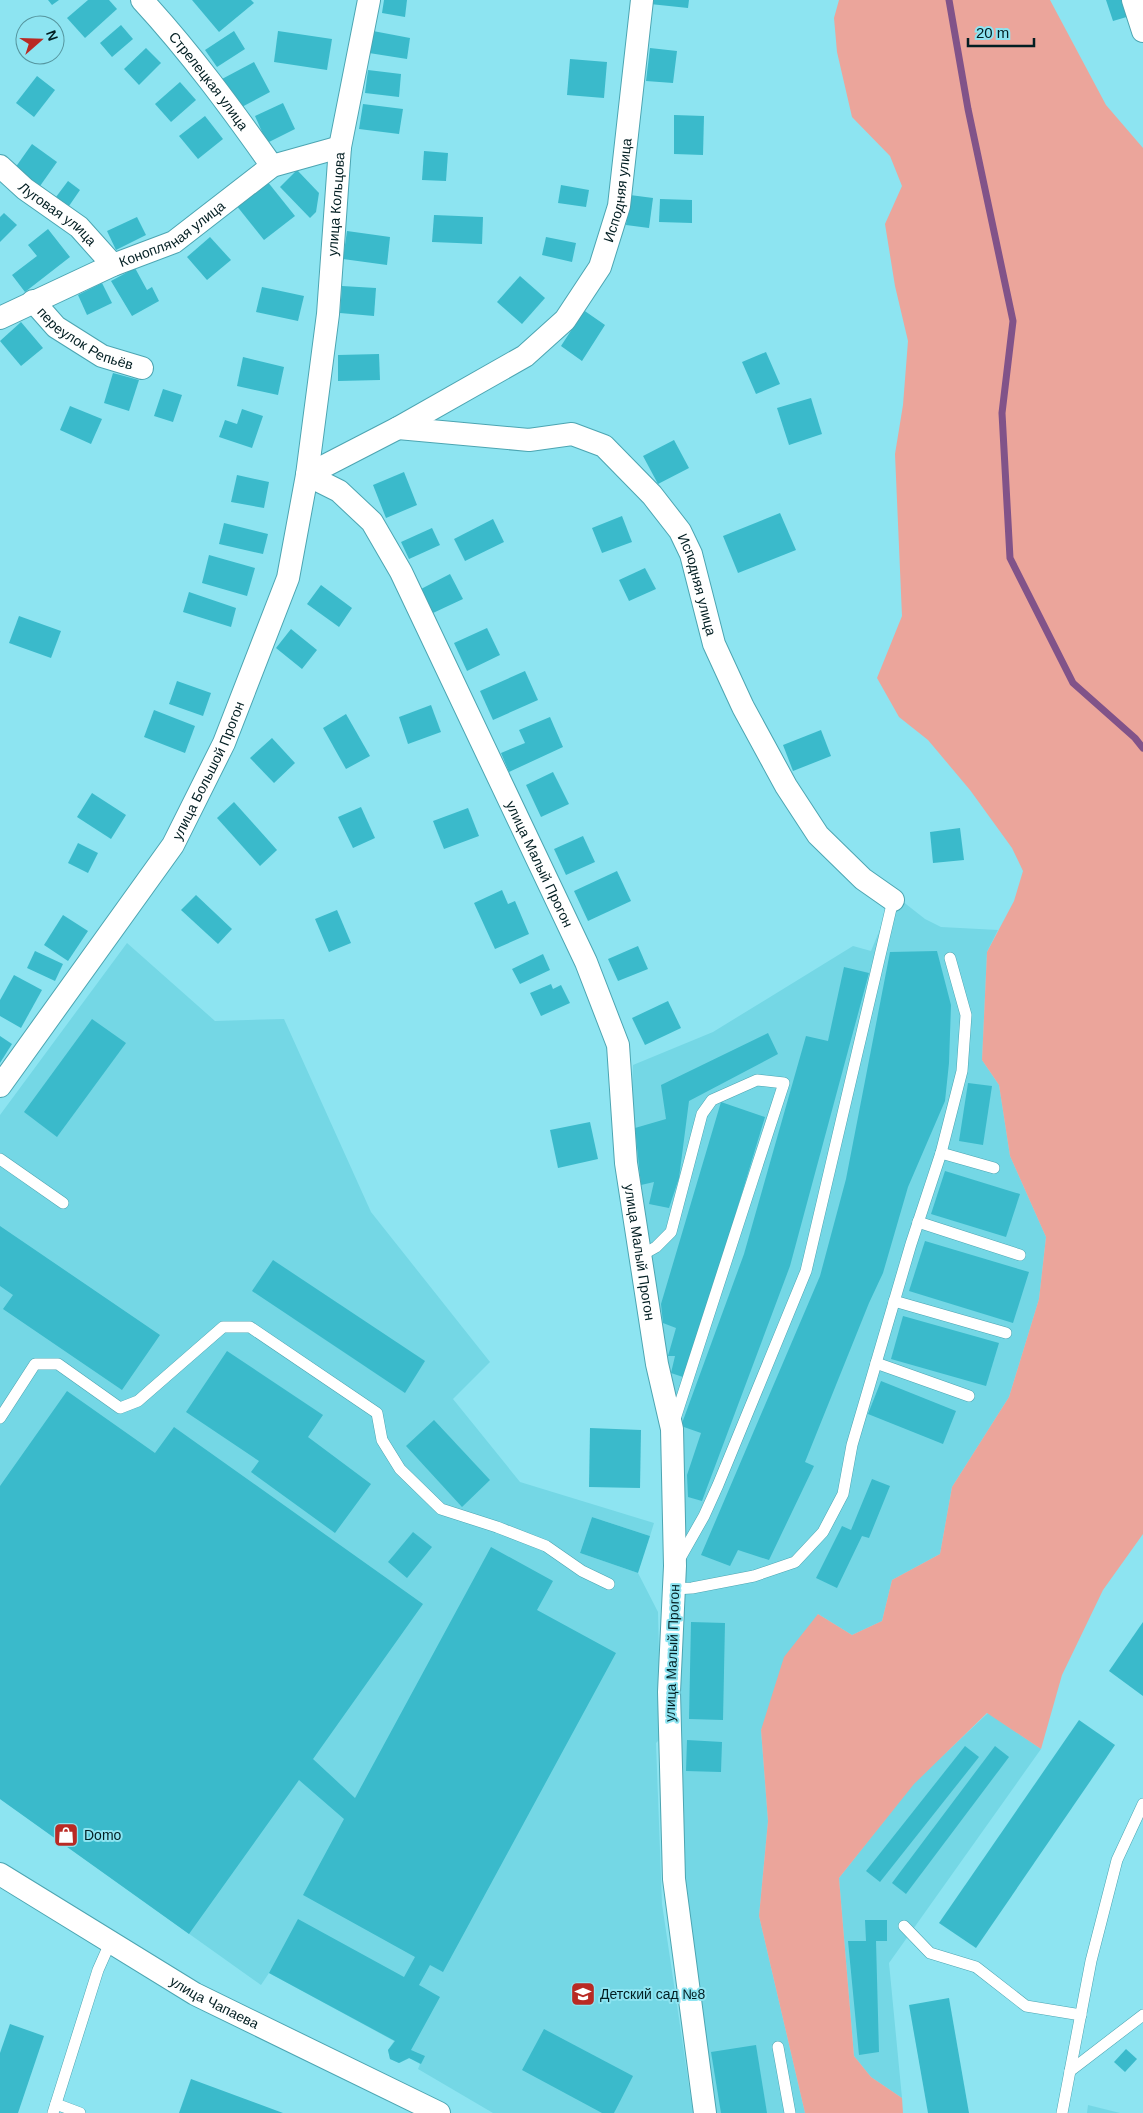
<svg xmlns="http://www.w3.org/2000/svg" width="1143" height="2113" viewBox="0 0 1143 2113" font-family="Helvetica,sans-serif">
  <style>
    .built { fill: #74d7e5 }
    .green { fill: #eba59b }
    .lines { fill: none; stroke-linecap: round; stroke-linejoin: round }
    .stream { stroke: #815389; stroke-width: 7 }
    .building { fill: #3abacb }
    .service-casing { stroke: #4ca5b2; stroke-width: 12 }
    .minor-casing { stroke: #4ca5b2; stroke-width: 24 }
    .service { stroke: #fff; stroke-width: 11 }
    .minor { stroke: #fff; stroke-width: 22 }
    .labels { text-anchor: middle; stroke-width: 4; stroke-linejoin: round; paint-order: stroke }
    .street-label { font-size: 14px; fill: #021e22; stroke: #8de4f1 }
    .poi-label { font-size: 14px; fill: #021e22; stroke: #8de4f1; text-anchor: start }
  </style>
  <rect width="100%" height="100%" fill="#8de4f1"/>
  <g class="built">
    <polygon points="897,897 925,919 941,927 998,930 987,952 982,1060 999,1085 1010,1156 1046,1237 1039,1299 1009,1397 952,1487 940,1554 892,1580 882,1621 852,1635 818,1614 761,1730 768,1821 759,1916 805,2113 710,2113 680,1882 677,1611 653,1303 631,1116 633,1065 713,1032 853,946 871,951 890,905"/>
    <polygon points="127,943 215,1021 284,1019 371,1212 490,1362 453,1399 520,1482 654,1523 650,1536 592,1517 580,1553 638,1573 658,1612 661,1738 656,1743 662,1904 693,2113 493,2113 418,2069 420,2064 410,2058 399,2063 390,2059 388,2050 394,2041 269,1973 261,1985 0,1799 0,1115"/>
    <polygon points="988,1713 1041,1749 889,1963 902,2098 871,2077 854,2056 839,1878 914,1783"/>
    <polygon points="1088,2105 1120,2113 1087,2113"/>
  </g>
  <polygon class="green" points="839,0 1050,0 1106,105 1143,148 1143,1534 1103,1590 1062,1675 1041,1749 987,1713 914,1784 839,1878 854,2056 871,2077 902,2098 903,2113 805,2113 759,1916 768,1821 761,1730 784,1657 818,1614 852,1635 882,1621 892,1580 940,1554 952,1487 1009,1397 1039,1299 1046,1237 1010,1156 999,1085 982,1060 987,952 1014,901 1023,871 1012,848 970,790 928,740 899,717 877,678 902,616 895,454 903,405 908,341 895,286 885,224 902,186 890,156 852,117 837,52 834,18"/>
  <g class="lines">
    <polyline class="stream" points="949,0 968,109 1013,321 1002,413 1010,558 1073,683 1135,738 1143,748"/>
  </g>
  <g class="building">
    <polygon points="48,0 59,0 52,5"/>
    <polygon points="88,0 109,0 117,9 85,38 67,18"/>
    <polygon points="192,0 251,0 254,3 219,32"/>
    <polygon points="384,0 407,0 405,17 382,13"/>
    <polygon points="651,0 689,0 688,8 650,4"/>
    <polygon points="1106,0 1125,0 1130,16 1113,21"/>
    <polygon points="121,25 133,39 112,57 100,43"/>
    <polygon points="234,31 245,49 217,67 205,50"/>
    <polygon points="278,31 332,39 327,70 274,62"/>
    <polygon points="373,31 410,38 407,59 369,53"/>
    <polygon points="146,48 161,63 139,85 124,69"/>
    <polygon points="650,48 677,51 673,83 646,81"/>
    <polygon points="570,59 607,62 604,98 567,95"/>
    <polygon points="254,62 270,92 238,109 222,79"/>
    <polygon points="368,70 401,74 399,97 365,93"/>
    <polygon points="37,76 55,90 34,117 16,103"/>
    <polygon points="180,82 196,100 171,122 155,104"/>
    <polygon points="283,103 295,129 267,143 255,116"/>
    <polygon points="363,104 403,109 399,134 359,129"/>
    <polygon points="674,115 704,116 703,155 674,154"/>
    <polygon points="205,116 223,139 198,159 179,136"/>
    <polygon points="32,144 57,162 40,186 15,168"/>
    <polygon points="424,151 448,153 446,181 422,180"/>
    <polygon points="297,170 319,193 316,212 310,218 280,187"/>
    <polygon points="68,181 80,190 69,206 56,197"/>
    <polygon points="267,181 295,216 264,240 236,205"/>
    <polygon points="561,185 589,190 586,207 558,203"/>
    <polygon points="630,195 653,198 649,228 626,225"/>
    <polygon points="660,199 692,200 692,223 659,222"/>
    <polygon points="4,213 17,225 0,242 0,217"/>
    <polygon points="434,215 483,217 482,244 432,242"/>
    <polygon points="137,217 146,235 116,250 107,231"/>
    <polygon points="48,229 70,257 25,292 12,275 37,256 28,245"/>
    <polygon points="347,231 390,237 387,265 343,259"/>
    <polygon points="210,237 231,260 207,280 187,257"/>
    <polygon points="546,237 576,243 572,262 542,255"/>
    <polygon points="135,268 147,290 152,287 159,301 132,316 111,281"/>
    <polygon points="520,276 545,298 522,324 497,302"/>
    <polygon points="102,283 112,303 87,315 78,295"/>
    <polygon points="342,286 376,288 374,316 340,313"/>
    <polygon points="262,287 304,296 298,321 256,312"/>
    <polygon points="579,307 605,325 582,361 561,346 574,326"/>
    <polygon points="21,322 43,348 21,366 0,341"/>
    <polygon points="766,352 780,384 756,394 742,362"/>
    <polygon points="379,354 380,380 338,381 338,355"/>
    <polygon points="243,357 284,367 278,395 237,386"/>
    <polygon points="113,373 139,380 129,411 104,403"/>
    <polygon points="163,389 182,395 173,422 154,416"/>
    <polygon points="811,398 822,434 789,445 777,408"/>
    <polygon points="70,406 102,419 91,444 60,430"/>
    <polygon points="242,409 263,416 252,448 219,437 225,420 237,424"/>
    <polygon points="674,440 689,468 658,484 643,456"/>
    <polygon points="404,472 417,505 386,518 373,485"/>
    <polygon points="237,475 269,482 264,508 231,502"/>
    <polygon points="780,513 796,550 738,573 723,536"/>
    <polygon points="622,516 632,542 602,553 592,528"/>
    <polygon points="493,519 504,542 465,561 454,539"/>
    <polygon points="224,523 268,534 263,554 219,544"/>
    <polygon points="432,528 440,545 409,559 401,542"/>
    <polygon points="209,555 255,568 247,596 202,583"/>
    <polygon points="645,568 656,589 629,601 619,580"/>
    <polygon points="450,574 463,599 433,613 421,589"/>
    <polygon points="321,585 352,608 339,627 307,604"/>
    <polygon points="189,592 236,608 231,627 183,612"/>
    <polygon points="19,616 61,631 51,658 9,643"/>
    <polygon points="487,628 500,655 467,671 454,643"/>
    <polygon points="291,629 317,650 302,669 276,648"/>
    <polygon points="525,671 538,700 493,720 480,691"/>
    <polygon points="177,681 211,693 203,716 169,704"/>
    <polygon points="431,705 441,732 408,744 399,717"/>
    <polygon points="154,710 195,726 185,753 144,737"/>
    <polygon points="346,714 370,756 346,769 323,728"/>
    <polygon points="550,717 563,747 509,772 501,753 525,743 519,730"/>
    <polygon points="821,730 831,756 793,771 783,745"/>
    <polygon points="272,738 295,763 274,783 250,758"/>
    <polygon points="553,772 569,804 541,817 526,785"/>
    <polygon points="92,793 126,815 111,839 77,817"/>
    <polygon points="234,802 277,850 260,866 217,818"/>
    <polygon points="361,807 375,838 353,848 338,817"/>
    <polygon points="468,808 479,836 444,849 433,821"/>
    <polygon points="960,828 964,860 933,863 930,832"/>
    <polygon points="583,836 595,862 566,875 554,849"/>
    <polygon points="78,843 98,853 88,873 68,863"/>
    <polygon points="617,871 631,901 588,921 574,891"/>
    <polygon points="502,890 508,904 515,901 529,934 495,949 474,903"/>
    <polygon points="196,895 232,929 218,944 181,910"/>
    <polygon points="337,910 351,943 329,952 315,919"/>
    <polygon points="63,915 88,931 68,961 44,945"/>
    <polygon points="638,946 648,969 618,981 608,959"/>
    <polygon points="35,951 63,964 55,981 27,968"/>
    <polygon points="937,951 951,1005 949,1063 945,1101 908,1187 883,1273 869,1303 805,1462 814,1466 769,1560 738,1550 730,1566 701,1555 820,1276 846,1179 890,952"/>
    <polygon points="543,954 550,970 520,984 512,969"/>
    <polygon points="844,967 869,973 790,1266 702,1501 688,1497 687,1475 701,1433 681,1426 744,1254 806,1036 828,1041"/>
    <polygon points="14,975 42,990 21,1028 0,1016 0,1000"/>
    <polygon points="551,984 553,989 561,985 570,1003 541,1016 530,993"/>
    <polygon points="668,1001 681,1028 645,1045 632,1018"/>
    <polygon points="92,1019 126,1043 57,1137 24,1112"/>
    <polygon points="768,1033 778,1054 689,1101 679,1178 669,1208 649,1204 654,1182 641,1185 635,1128 666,1119 661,1085"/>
    <polygon points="0,1036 12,1044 0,1063"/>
    <polygon points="968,1083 992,1086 983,1145 959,1141"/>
    <polygon points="721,1102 765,1117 686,1378 671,1373 675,1356 668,1356 676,1328 663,1323 661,1304"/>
    <polygon points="590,1122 598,1159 558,1168 550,1130"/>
    <polygon points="945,1171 1020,1194 1006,1237 931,1214"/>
    <polygon points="0,1226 160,1335 122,1390 3,1309 13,1295 0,1286"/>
    <polygon points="925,1241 1029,1272 1013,1323 909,1291"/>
    <polygon points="273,1260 425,1361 405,1393 252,1291"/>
    <polygon points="903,1316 999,1343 986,1386 891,1359"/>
    <polygon points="227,1351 323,1415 308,1437 371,1484 335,1533 251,1472 259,1461 186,1412"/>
    <polygon points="881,1381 956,1411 943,1444 868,1414"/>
    <polygon points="67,1391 155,1453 174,1427 423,1604 313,1759 355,1798 491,1547 553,1581 537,1610 616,1653 443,1972 430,1965 419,1985 440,1997 411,2050 425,2056 421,2064 409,2058 399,2063 390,2059 388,2050 395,2041 269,1973 298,1919 404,1977 415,1957 303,1895 344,1819 299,1780 189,1934 0,1799 0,1486"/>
    <polygon points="434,1420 490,1480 462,1507 406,1446"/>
    <polygon points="590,1428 641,1430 640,1488 589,1487"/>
    <polygon points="872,1479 890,1486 869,1538 862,1536 837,1588 816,1578 842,1526 851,1530"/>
    <polygon points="592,1517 650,1536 638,1573 580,1553"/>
    <polygon points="413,1532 432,1547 407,1578 388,1562"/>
    <polygon points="691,1622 725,1623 723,1720 689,1719"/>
    <polygon points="1143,1622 1143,1696 1109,1671"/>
    <polygon points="1079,1720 1115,1745 976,1948 939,1923"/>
    <polygon points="687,1740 722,1742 721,1772 686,1771"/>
    <polygon points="965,1746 979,1757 880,1882 866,1871"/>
    <polygon points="995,1746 1009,1757 906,1894 892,1883"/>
    <polygon points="865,1920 887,1920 887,1941 876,1941 879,2052 859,2055 848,1941 866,1941"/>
    <polygon points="949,1998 969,2113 928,2113 909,2005"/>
    <polygon points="10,2024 44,2036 18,2113 0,2113 0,2053"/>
    <polygon points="544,2029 633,2076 614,2113 602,2113 522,2070"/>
    <polygon points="756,2045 767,2113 721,2113 711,2052"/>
    <polygon points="1126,2049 1137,2059 1125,2072 1114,2062"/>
    <polygon points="191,2079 283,2113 179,2113"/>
  </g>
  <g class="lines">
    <defs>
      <g id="service">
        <polyline points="941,1153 994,1168"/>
        <polyline points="0,1159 63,1203"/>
        <polyline points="918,1222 1020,1255"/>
        <polyline points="640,1256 656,1247 671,1232 702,1114 712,1100 757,1080 784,1083 674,1422"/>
        <polyline points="894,1301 1006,1333"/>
        <polyline points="876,1363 969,1396"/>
        <polyline points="0,1418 35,1364 58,1364 120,1408 138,1401 223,1327 250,1327 377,1413 382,1440 400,1469 441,1509 497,1527 546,1546 582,1571 609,1584"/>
        <polyline points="679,1560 704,1516 718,1485 806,1271 893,900"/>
        <polyline points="674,1589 692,1588 754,1576 795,1562 823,1532 843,1494 852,1445 911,1244 941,1153 962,1071 966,1015 950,958"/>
        <polyline points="904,1926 930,1953 976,1967 1026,2006 1081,2015"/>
        <polyline points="778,2047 790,2113"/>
        <polyline points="1070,2071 1091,1961 1117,1860 1143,1804"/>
        <polyline points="56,2104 80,2113"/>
        <polyline points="53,2113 98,1970 110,1943"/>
        <polyline points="1062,2113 1070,2071 1143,2015"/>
      </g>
      <g id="minor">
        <path id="s1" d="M142,0C190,52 231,108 272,166"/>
        <polyline points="1133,0 1143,31"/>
        <path id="s2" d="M0,166L25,189L79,227L113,265"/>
        <path id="s3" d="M33,301L56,327L102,356L142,368"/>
        <path id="s4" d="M0,318L113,265L174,242L272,166L340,147"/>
        <path id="s5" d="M398,428L529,440L572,434L604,446L652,495L680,531L691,554L714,644L743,707L786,786L818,835L863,879L893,900"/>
        <path id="s6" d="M307,475L339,491L372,522L401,572L586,962L618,1045L626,1163L657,1364L672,1429L675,1566L669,1692L674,1879L705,2113"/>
        <path id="s7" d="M307,475L398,428L525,356L565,320L600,267L619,206L642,0"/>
        <path id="s8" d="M0,1086L173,845L224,743L288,578L307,475L328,314L340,147L369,0"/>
        <path id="s9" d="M0,1874L195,1994L439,2113"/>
      </g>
    </defs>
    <use href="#service" class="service-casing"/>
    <use href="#minor" class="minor-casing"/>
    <use href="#service" class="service"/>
    <use href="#minor" class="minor"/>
  </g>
  <defs>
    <symbol id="shop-square" viewBox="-11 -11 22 22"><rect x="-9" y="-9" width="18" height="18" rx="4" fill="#b92a24" stroke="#8de4f1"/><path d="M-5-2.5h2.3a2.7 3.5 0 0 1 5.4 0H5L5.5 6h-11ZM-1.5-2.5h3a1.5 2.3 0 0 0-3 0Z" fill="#fff"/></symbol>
    <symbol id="school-square" viewBox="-11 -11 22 22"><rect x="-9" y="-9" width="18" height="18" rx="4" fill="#b92a24" stroke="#8de4f1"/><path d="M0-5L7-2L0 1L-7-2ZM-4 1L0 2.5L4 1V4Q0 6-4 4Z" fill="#fff"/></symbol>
  </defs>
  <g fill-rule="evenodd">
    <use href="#shop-square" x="52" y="1821" width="28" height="28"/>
    <use href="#school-square" x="569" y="1980" width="28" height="28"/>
  </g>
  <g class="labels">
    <g class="street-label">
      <text dy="5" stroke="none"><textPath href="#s1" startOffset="105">Стрелецкая улица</textPath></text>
      <text dy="5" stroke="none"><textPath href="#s7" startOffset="445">Исподняя улица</textPath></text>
      <text dy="5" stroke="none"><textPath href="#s8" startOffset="965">улица Кольцова</textPath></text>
      <text dy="5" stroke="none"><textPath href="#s2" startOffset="75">Луговая улица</textPath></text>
      <text dy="5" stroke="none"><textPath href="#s4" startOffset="192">Конопляная улица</textPath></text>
      <text dy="5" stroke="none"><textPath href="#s3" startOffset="66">переулок Репьёв</textPath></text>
      <text dy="5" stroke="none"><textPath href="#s5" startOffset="380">Исподняя улица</textPath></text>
      <text dy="5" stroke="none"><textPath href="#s8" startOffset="379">улица Большой Прогон</textPath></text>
      <text dy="5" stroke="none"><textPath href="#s6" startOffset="462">улица Малый Прогон</textPath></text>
      <text dy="5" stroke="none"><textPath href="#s6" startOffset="868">улица Малый Прогон</textPath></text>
      <text transform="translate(672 1653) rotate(-88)" y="5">улица Малый Прогон</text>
      <text dy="5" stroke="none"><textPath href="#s9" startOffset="250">улица Чапаева</textPath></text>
    </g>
    <g class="poi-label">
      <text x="84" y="1840">Domo</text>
      <text x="600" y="1999">Детский сад №8</text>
    </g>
  </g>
  <g transform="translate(40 40) rotate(70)"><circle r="24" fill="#8de4f1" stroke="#55959e"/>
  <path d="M0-4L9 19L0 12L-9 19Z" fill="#b92a24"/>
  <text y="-8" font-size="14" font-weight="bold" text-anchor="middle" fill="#021e22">N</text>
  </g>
  <path d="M968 38v8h66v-8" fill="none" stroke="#021e22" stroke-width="2.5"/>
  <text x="976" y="38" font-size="15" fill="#021e22" stroke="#8de4f1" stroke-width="4" paint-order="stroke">20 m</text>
</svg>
